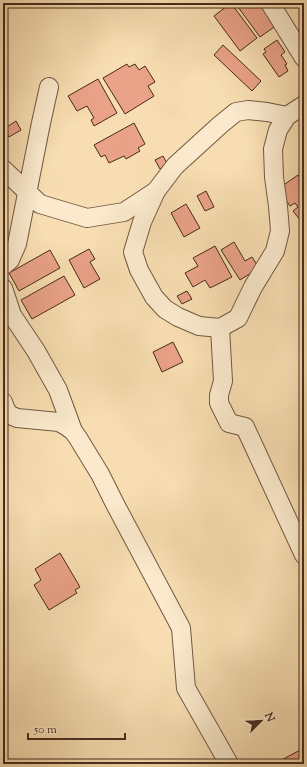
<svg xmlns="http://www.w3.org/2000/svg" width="307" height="767" viewBox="0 0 307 767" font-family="'Sorts Mill Goudy',serif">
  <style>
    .building { fill: #eaa288; stroke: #462b1b }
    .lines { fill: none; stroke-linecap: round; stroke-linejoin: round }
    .minor-casing { stroke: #725840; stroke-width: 20 }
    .minor { stroke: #fae9cc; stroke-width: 18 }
  </style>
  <rect width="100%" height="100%" fill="#f7ddb1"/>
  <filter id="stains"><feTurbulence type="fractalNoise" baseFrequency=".005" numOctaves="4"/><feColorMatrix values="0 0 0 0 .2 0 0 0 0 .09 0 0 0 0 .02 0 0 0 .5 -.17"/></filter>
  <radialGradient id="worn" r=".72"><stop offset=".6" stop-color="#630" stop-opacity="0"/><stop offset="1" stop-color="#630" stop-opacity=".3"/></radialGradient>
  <g class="building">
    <polygon points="231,3 257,38 240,51 214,16"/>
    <polygon points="235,3 261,3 277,25 260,37"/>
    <polygon points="277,40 285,52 281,55 287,64 285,65 288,71 279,77 263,54 266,52 264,49"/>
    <polygon points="223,45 261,81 252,91 214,55"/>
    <polygon points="127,64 129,67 135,64 139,70 145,66 155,82 148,86 154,96 125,114 103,78"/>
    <polygon points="98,79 117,113 94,126 91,120 94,118 87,106 77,111 68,96"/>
    <polygon points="16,121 21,130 9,137 4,129"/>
    <polygon points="134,123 145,144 138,148 140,151 126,159 124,156 109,163 105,155 101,157 94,145"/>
    <polygon points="163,156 168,165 160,169 155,160"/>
    <polygon points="298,175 304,184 304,186 302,187 304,190 304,218 301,221 293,211 298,207 295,203 290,206 278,189"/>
    <polygon points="206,191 214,207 205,211 197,196"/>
    <polygon points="186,204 200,228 184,237 171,213"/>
    <polygon points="3,212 8,220 3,223"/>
    <polygon points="234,242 245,261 252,257 259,268 240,280 221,250"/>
    <polygon points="215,246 232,277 210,288 205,280 193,287 185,273 198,266 193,258"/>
    <polygon points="89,249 95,259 90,262 100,279 84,288 69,260"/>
    <polygon points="50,250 60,268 19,291 9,273"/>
    <polygon points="64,276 75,295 32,319 21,300"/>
    <polygon points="187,291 192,299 182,304 177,296"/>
    <polygon points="173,342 183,362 162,372 153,352"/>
    <polygon points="60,553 80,587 75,590 77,593 49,610 34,585 41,580 35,569"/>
    <polygon points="304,748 304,764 274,764"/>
  </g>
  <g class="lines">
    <defs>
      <g id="minor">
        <polyline points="270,3 304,58"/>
        <polyline points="287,116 267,112 248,110 236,112 220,125 175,166 156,191 142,222 133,252 139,270 154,297 165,309 178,317 199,326 220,328 238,318 253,287 275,251 280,231 278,206 274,177 273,149 278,130 287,116 304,105"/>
        <polyline points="3,169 40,204 87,218 124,212 156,191"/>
        <polyline points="3,266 10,260 17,244 41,123 49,87"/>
        <polyline points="3,288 12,315 36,351 58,390 73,431"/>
        <polyline points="220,328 223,381 219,395 219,403 229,423 245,427 304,555"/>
        <polyline points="3,402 6,410 10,415 17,418 59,422 66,426 73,431 78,438 100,474 115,504 181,628 186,688 229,764"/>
      </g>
    </defs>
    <use href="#minor" class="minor-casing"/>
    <use href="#minor" class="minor"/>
  </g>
  <rect width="307" height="767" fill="none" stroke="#f7ddb1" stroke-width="16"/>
  <rect x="4" y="4" width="299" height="759" fill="none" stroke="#462b1b" stroke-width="2"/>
  <rect x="8" y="8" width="291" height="751" fill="none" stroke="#462b1b"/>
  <g transform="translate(261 721) rotate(66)" stroke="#fae9cc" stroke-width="3" paint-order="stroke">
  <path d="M0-3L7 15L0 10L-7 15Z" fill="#462b1b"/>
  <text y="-6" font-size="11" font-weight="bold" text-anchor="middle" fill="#462b1b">N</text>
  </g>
  <path d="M28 733v6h97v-6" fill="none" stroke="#462b1b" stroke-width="2"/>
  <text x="34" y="733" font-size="12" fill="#462b1b" stroke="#fae9cc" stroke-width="3" paint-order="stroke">50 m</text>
  <rect width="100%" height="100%" filter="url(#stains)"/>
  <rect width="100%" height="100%" fill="url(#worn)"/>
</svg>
